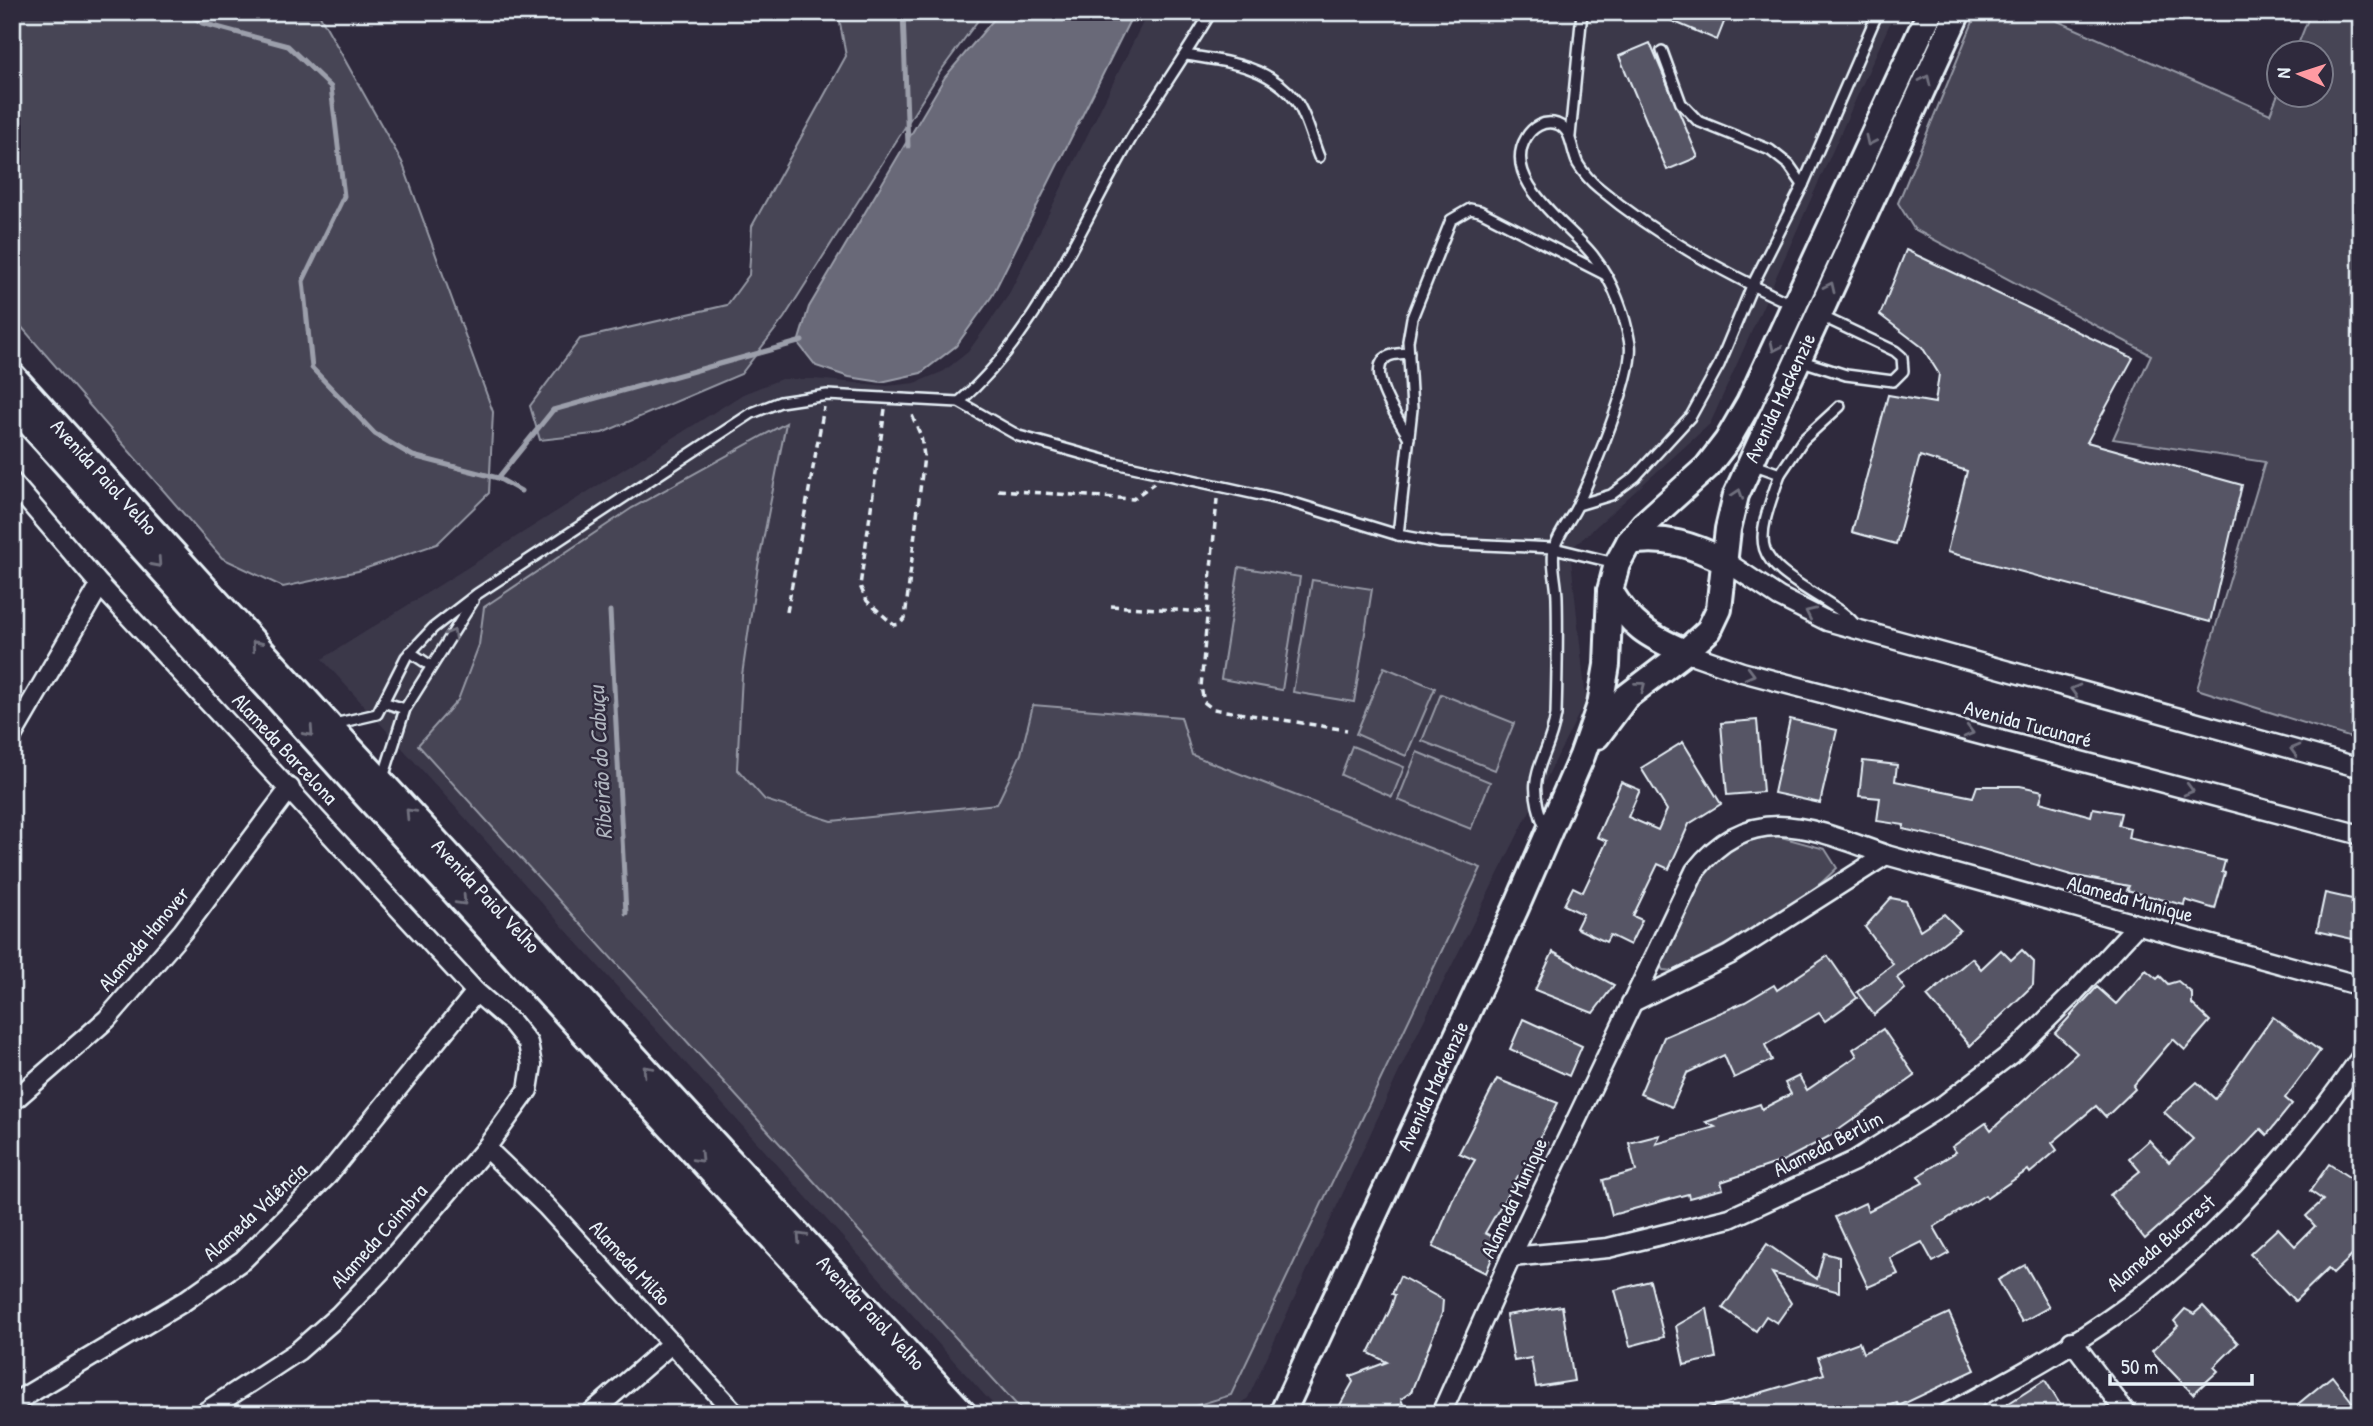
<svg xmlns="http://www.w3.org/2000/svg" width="2373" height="1426" viewBox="0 0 2373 1426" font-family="'Patrick Hand',sans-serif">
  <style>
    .built { fill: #3b3749 }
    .green { fill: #464455; stroke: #979aa6; stroke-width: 2 }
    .water { fill: #696978; stroke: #9c9fab; stroke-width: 2 }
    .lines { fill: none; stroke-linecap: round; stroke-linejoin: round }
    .stream { stroke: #9c9fab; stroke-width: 5 }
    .building { fill: #575565; stroke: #e8f1f8; stroke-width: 2 }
    .service-casing { stroke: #e8f1f8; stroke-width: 14 }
    .minor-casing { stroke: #e8f1f8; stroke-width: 23 }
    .secondary-casing { stroke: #e8f1f8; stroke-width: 30 }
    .path { stroke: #e8f1f8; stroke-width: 3.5; stroke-dasharray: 7 5; stroke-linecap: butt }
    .service { stroke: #2f2a3d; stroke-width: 9 }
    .minor { stroke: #2f2a3d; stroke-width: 18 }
    .secondary { stroke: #2f2a3d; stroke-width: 24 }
    .oneway { stroke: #70707e }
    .labels { text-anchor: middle; stroke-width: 5; stroke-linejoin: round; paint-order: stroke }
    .street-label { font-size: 21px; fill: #e8f1f8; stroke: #2f2a3d }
    .water-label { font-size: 23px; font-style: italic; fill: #afb4be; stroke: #2f2a3d }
  </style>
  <rect width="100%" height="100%" fill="#2f2a3d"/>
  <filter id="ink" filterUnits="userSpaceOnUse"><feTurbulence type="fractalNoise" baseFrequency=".0143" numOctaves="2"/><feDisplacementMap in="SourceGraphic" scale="14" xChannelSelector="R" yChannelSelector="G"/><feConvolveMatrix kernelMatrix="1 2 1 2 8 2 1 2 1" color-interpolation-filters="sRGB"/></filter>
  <g filter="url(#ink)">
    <polygon class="built" points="1148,12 1895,12 1710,424 1570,550 1586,700 1411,1046 1248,1398 1229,1414 1005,1414 989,1400 322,659 743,394 781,379 815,379 887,386 915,383 944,371 968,352 1008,296"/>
    <g class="green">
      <polygon points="12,12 318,12 402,162 493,412 489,493 437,544 358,571 283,587 222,558 12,316"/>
      <polygon points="838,12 984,12 940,72 784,318 741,374 602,433 540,440 530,406 580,339 727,305 749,275 752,226 846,56"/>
      <polygon points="1977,12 2037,12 2270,114 2278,94 2320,94 2320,52 2295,52 2311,12 2361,12 2361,741 2197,689 2265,462 2113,439 2151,355 1914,229 1898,203"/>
      <polygon points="786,423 758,566 742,675 737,769 765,800 832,821 997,804 1021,754 1033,705 1181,717 1192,755 1481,868 1231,1395 1169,1414 1025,1414 418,745 458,700 479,645 484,607 632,508"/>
      <polygon points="1239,567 1300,577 1282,690 1221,679"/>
      <polygon points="1312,580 1372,589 1354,702 1293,692"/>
      <polygon points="1384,667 1435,688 1406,756 1356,734"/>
      <polygon points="1441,694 1514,723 1495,770 1422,741"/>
      <polygon points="1352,746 1404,767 1392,797 1341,775"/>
      <polygon points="1417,752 1490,782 1471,829 1398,800"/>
      <path d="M1763,832L1825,849L1837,868C1792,914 1730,942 1673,971L1663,970L1658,963L1701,872L1713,857Z"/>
    </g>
    <polygon class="water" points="1000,12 1134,12 992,296 956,346 921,373 881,382 849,377 816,366 798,343 809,307 945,77"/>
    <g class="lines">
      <g class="stream">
        <polyline points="187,12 202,23 288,46 331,87 344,196 303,281 312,368 375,434 413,456 498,478 521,491"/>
        <polyline points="903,12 908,146"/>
        <polyline points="498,478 553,410 802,341"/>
        <polyline points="610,611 626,913"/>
      </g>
    </g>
    <g class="building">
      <polygon points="1651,12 1728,12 1717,40"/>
      <polygon points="1650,43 1698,157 1667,170 1619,56"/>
      <polygon points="1906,250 2133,358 2087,442 2242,485 2210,622 1947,552 1967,471 1920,456 1896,544 1852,532 1888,395 1935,403 1939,374 1922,347 1880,315"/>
      <polygon points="1790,719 1837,730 1820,803 1774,793"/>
      <polygon points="1757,720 1763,792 1727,795 1721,723"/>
      <polygon points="1683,742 1721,804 1689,824 1669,869 1658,864 1633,916 1642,920 1630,945 1610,935 1606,942 1576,928 1583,914 1564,905 1573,887 1583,892 1607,841 1597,837 1621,782 1640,790 1628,817 1658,830 1667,810 1641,768"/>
      <polygon points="1863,761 1897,765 1895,781 1973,797 1977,786 2020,786 2043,791 2040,802 2091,816 2093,808 2121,813 2118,825 2130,828 2128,838 2225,861 2222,872 2225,873 2215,909 2185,900 2184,905 2164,900 2127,890 2129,886 2071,875 1952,840 1903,829 1904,825 1877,821 1880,798 1859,796"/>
      <polygon points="2325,893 2361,901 2361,941 2317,931"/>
      <polygon points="1891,898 1906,901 1920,930 1944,914 1960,930 1897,978 1905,989 1874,1015 1857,992 1893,964 1865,927"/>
      <polygon points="2001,950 2011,960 2022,950 2034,962 2033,985 1970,1046 1927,996 1972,958 1981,969"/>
      <polygon points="1553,952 1614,985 1593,1013 1535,990"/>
      <polygon points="1828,956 1857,998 1825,1021 1819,1013 1765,1045 1772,1060 1734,1078 1724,1055 1687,1073 1672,1107 1640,1094 1664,1037 1745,1002 1774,985 1777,990"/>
      <polygon points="2146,970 2157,979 2160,976 2168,984 2178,981 2192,993 2192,1004 2210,1021 2185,1050 2173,1039 2133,1086 2135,1089 2106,1117 2096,1106 2052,1143 2057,1150 2030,1173 2028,1170 1987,1198 1985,1195 1934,1227 1949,1253 1933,1262 1922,1242 1890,1258 1898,1274 1868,1287 1835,1217 1865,1203 1868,1211 1923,1183 1918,1176 1956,1152 1952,1147 1986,1123 1991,1130 2077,1053 2055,1033 2097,987 2116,1004"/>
      <polygon points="2273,1017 2320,1051 2285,1098 2292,1104 2267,1135 2261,1129 2218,1174 2145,1239 2110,1195 2140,1171 2129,1158 2149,1140 2169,1162 2193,1139 2164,1112 2197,1082 2215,1099"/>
      <polygon points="1523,1019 1582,1046 1569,1076 1510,1049"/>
      <polygon points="1883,1029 1915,1076 1830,1136 1783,1161 1721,1182 1723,1189 1689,1198 1688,1194 1612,1215 1603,1180 1636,1171 1629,1143 1660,1135 1656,1144 1715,1127 1706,1122 1760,1104 1762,1109 1791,1094 1785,1083 1799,1076 1807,1090 1857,1056 1853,1049"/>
      <polygon points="1497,1079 1558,1103 1539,1140 1548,1143 1525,1179 1518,1176 1485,1233 1499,1240 1486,1273 1433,1247 1455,1194 1475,1160 1459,1153"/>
      <polygon points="2329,1164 2361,1185 2361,1247 2333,1274 2328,1269 2295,1301 2250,1254 2278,1228 2295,1246 2315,1226 2306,1216 2323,1200 2310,1191"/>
      <polygon points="1767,1244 1817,1279 1824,1253 1839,1257 1839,1292 1772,1273 1791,1303 1777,1323 1766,1316 1756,1331 1723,1308"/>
      <polygon points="2025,1265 2049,1307 2022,1322 1998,1280"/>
      <polygon points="1400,1276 1443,1300 1442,1313 1411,1392 1401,1399 1403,1404 1368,1414 1335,1414 1353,1382 1350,1376 1387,1362 1369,1353 1390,1310 1395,1295 1392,1294"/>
      <polygon points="1650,1281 1664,1337 1630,1346 1615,1290"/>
      <polygon points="1562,1306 1574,1381 1536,1387 1531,1358 1514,1361 1506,1315"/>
      <polygon points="2203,1306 2238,1343 2214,1367 2218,1371 2193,1394 2152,1351 2178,1326 2174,1321 2185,1309 2194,1314"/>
      <polygon points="1707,1308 1716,1358 1684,1365 1676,1326"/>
      <polygon points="1949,1313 1975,1370 1899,1406 1897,1403 1867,1414 1703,1414 1702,1410 1824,1374 1818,1357 1859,1342 1863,1353"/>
      <polygon points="2332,1376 2357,1408 2349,1414 2305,1414 2298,1404"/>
      <polygon points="2045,1380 2066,1414 1992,1414"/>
    </g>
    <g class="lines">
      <defs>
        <g id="service">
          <polyline points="1662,51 1681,103 1698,121 1770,150 1789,165 1803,185"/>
          <path d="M1186,55C1226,61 1270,66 1296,101C1307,116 1312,140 1319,157"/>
          <polyline points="1570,136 1582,12"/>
          <polyline points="1799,360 1846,375 1893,381 1903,371 1902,357 1895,351 1821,316"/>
          <path d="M959,402C1038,334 1077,232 1128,144C1154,99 1185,57 1211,12"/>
          <path d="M1409,438C1400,421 1364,371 1387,357C1393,353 1403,354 1409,353"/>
          <polyline points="1752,464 1780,474 1803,440 1840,406"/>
          <path d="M1780,474C1753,550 1752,556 1822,599C1834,607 1848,614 1856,626"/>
          <polyline points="1578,505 1611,495 1635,477 1691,416 1719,365 1752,286 1803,185 1878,12"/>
          <polyline points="1398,535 1412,409 1408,341 1412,318 1451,220 1470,209 1480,211 1604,274"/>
          <polyline points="410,652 431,666"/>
          <polyline points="383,702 405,709"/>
          <polyline points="334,724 377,714 406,657 433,628 477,594 752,413 780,402 827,395 959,402 1019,436 1115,463 1287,501 1398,535 1440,543 1554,548 1615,563"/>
          <polyline points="383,778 405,709 473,601"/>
          <path d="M1545,828C1522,771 1547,766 1556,715C1557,676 1558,637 1557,598C1557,583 1550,560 1555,546C1560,531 1572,518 1578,504C1592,474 1635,373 1630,344C1625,314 1613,281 1594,257C1571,226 1500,181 1526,138C1532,127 1544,120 1557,124C1573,130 1571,151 1578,164C1584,174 1590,181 1599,188C1656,236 1725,273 1793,305"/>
        </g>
        <g id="minor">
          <polyline points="12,482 100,585 476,992 512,1023 528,1043 532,1065 528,1090 486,1148 381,1271 339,1315 298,1351 202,1414"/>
          <polyline points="1725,561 1779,597 1827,621 2361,768"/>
          <polyline points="1685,652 1742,672 2361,835"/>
          <polyline points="12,736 100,585"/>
          <polyline points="1631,1003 1729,955 1886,855"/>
          <polyline points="12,1102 107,1019 183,931 290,788"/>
          <polyline points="486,1148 546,1206 736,1414"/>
          <polyline points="1511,1257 1608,1248 1730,1218 1854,1161 1945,1104 2016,1050 2075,992 2137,925"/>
          <polyline points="2072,1341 2127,1414"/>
          <polyline points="12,1404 183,1302 243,1260 326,1177 476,992"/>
          <polyline points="590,1414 672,1343"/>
          <path d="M1441,1414L1511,1257L1695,871C1751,799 1814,829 1886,855L2361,986"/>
          <path d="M1946,1414C2013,1379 2083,1341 2142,1295C2227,1228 2300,1145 2361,1057"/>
        </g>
        <g id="secondary">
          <polyline points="12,375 329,725 964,1414"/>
          <polyline points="12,404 366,796 934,1414"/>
          <path d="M1629,542C1666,536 1692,545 1725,561"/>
          <path d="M1610,591C1631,626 1648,636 1685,652"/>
          <polyline points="1597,736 1626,697 1685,652 1709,630 1719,609 1728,529 1736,495 1958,12"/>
          <polyline points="1282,1414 1515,910 1582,756 1600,705 1607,665 1610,591 1617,564 1629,542 1644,524 1707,467 1727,441 1749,403 1930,12"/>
        </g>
      </defs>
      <use href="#service" class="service-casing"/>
      <use href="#minor" class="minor-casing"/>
      <use href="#secondary" class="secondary-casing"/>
      <g class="path">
        <polyline points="885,409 860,586 867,601 894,625 900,624 905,618 924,456 921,436 911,413"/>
        <polyline points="998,490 1133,499 1154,483"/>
        <polyline points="1217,499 1201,687 1204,702 1213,709 1347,730"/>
        <polyline points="1111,606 1207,612"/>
        <polyline points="787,612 824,407"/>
      </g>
      <use href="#service" class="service"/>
      <use href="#minor" class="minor"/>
      <use href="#secondary" class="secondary"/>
    </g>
    <defs><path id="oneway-chevron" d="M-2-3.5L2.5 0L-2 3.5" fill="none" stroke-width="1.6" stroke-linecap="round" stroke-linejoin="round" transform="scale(1.75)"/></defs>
    <g class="oneway">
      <use href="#oneway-chevron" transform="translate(1926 80) rotate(-65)"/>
      <use href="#oneway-chevron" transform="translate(1870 141) rotate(115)"/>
      <use href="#oneway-chevron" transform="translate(1830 287) rotate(-65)"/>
      <use href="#oneway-chevron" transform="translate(1775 347) rotate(115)"/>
      <use href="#oneway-chevron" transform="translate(1738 494) rotate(-72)"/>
      <use href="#oneway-chevron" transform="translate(157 563) rotate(48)"/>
      <use href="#oneway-chevron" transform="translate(1810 613) rotate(-155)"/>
      <use href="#oneway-chevron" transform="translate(452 634) rotate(-59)"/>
      <use href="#oneway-chevron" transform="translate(256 645) rotate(-132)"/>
      <use href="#oneway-chevron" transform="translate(1750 674) rotate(15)"/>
      <use href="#oneway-chevron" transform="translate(1641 686) rotate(-38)"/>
      <use href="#oneway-chevron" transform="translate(2075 690) rotate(-165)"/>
      <use href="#oneway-chevron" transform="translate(309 732) rotate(48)"/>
      <use href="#oneway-chevron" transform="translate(1969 732) rotate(15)"/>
      <use href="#oneway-chevron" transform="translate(2295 750) rotate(-165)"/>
      <use href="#oneway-chevron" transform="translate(2189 790) rotate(15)"/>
      <use href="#oneway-chevron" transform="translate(410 813) rotate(-133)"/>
      <use href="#oneway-chevron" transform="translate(462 901) rotate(47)"/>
      <use href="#oneway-chevron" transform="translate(647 1070) rotate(-133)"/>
      <use href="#oneway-chevron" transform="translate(699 1158) rotate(47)"/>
      <use href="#oneway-chevron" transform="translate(801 1237) rotate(-133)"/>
    </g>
  </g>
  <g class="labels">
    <g class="street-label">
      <text transform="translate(1780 398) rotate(-65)" y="7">Avenida Mackenzie</text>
      <text transform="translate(104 477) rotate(48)" y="7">Avenida Paiol Velho</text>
      <text transform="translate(2028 724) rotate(15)" y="7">Avenida Tucunaré</text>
      <text transform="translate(285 749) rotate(47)" y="7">Alameda Barcelona</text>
      <text transform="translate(486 896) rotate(47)" y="7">Avenida Paiol Velho</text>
      <text transform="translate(2130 899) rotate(15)" y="7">Alameda Munique</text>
      <text transform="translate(144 939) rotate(-50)" y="7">Alameda Hanover</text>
      <text transform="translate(1433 1086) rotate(-65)" y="7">Avenida Mackenzie</text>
      <text transform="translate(1828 1144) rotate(-27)" y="7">Alameda Berlim</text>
      <text transform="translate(1514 1198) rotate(-65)" y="7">Alameda Munique</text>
      <text transform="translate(255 1212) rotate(-43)" y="7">Alameda Valência</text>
      <text transform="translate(379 1236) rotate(-48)" y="7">Alameda Coimbra</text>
      <text transform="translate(2161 1243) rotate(-41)" y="7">Alameda Bucarest</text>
      <text transform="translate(630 1263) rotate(47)" y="7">Alameda Milão</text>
      <text transform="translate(871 1313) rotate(47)" y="7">Avenida Paiol Velho</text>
    </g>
    <g class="water-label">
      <text transform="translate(600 763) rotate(-93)" y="8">Ribeirão do Cabuçu</text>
    </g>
  </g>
  <rect width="2373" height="1426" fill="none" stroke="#2f2a3d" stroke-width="42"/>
  <rect x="21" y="21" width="2331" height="1384" fill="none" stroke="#e8f1f8" stroke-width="2.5" filter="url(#ink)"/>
  <g transform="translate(2300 74) rotate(273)"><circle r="33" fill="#2f2a3d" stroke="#797a88" stroke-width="2"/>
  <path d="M0-5L12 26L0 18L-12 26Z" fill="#ff9aa2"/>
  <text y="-10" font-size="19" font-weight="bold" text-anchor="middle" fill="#e8f1f8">N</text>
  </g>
  <path d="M2110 1374v10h142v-10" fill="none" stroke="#e8f1f8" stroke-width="3.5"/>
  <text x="2121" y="1374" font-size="21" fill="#e8f1f8" stroke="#2f2a3d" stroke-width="5" paint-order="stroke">50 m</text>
</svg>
